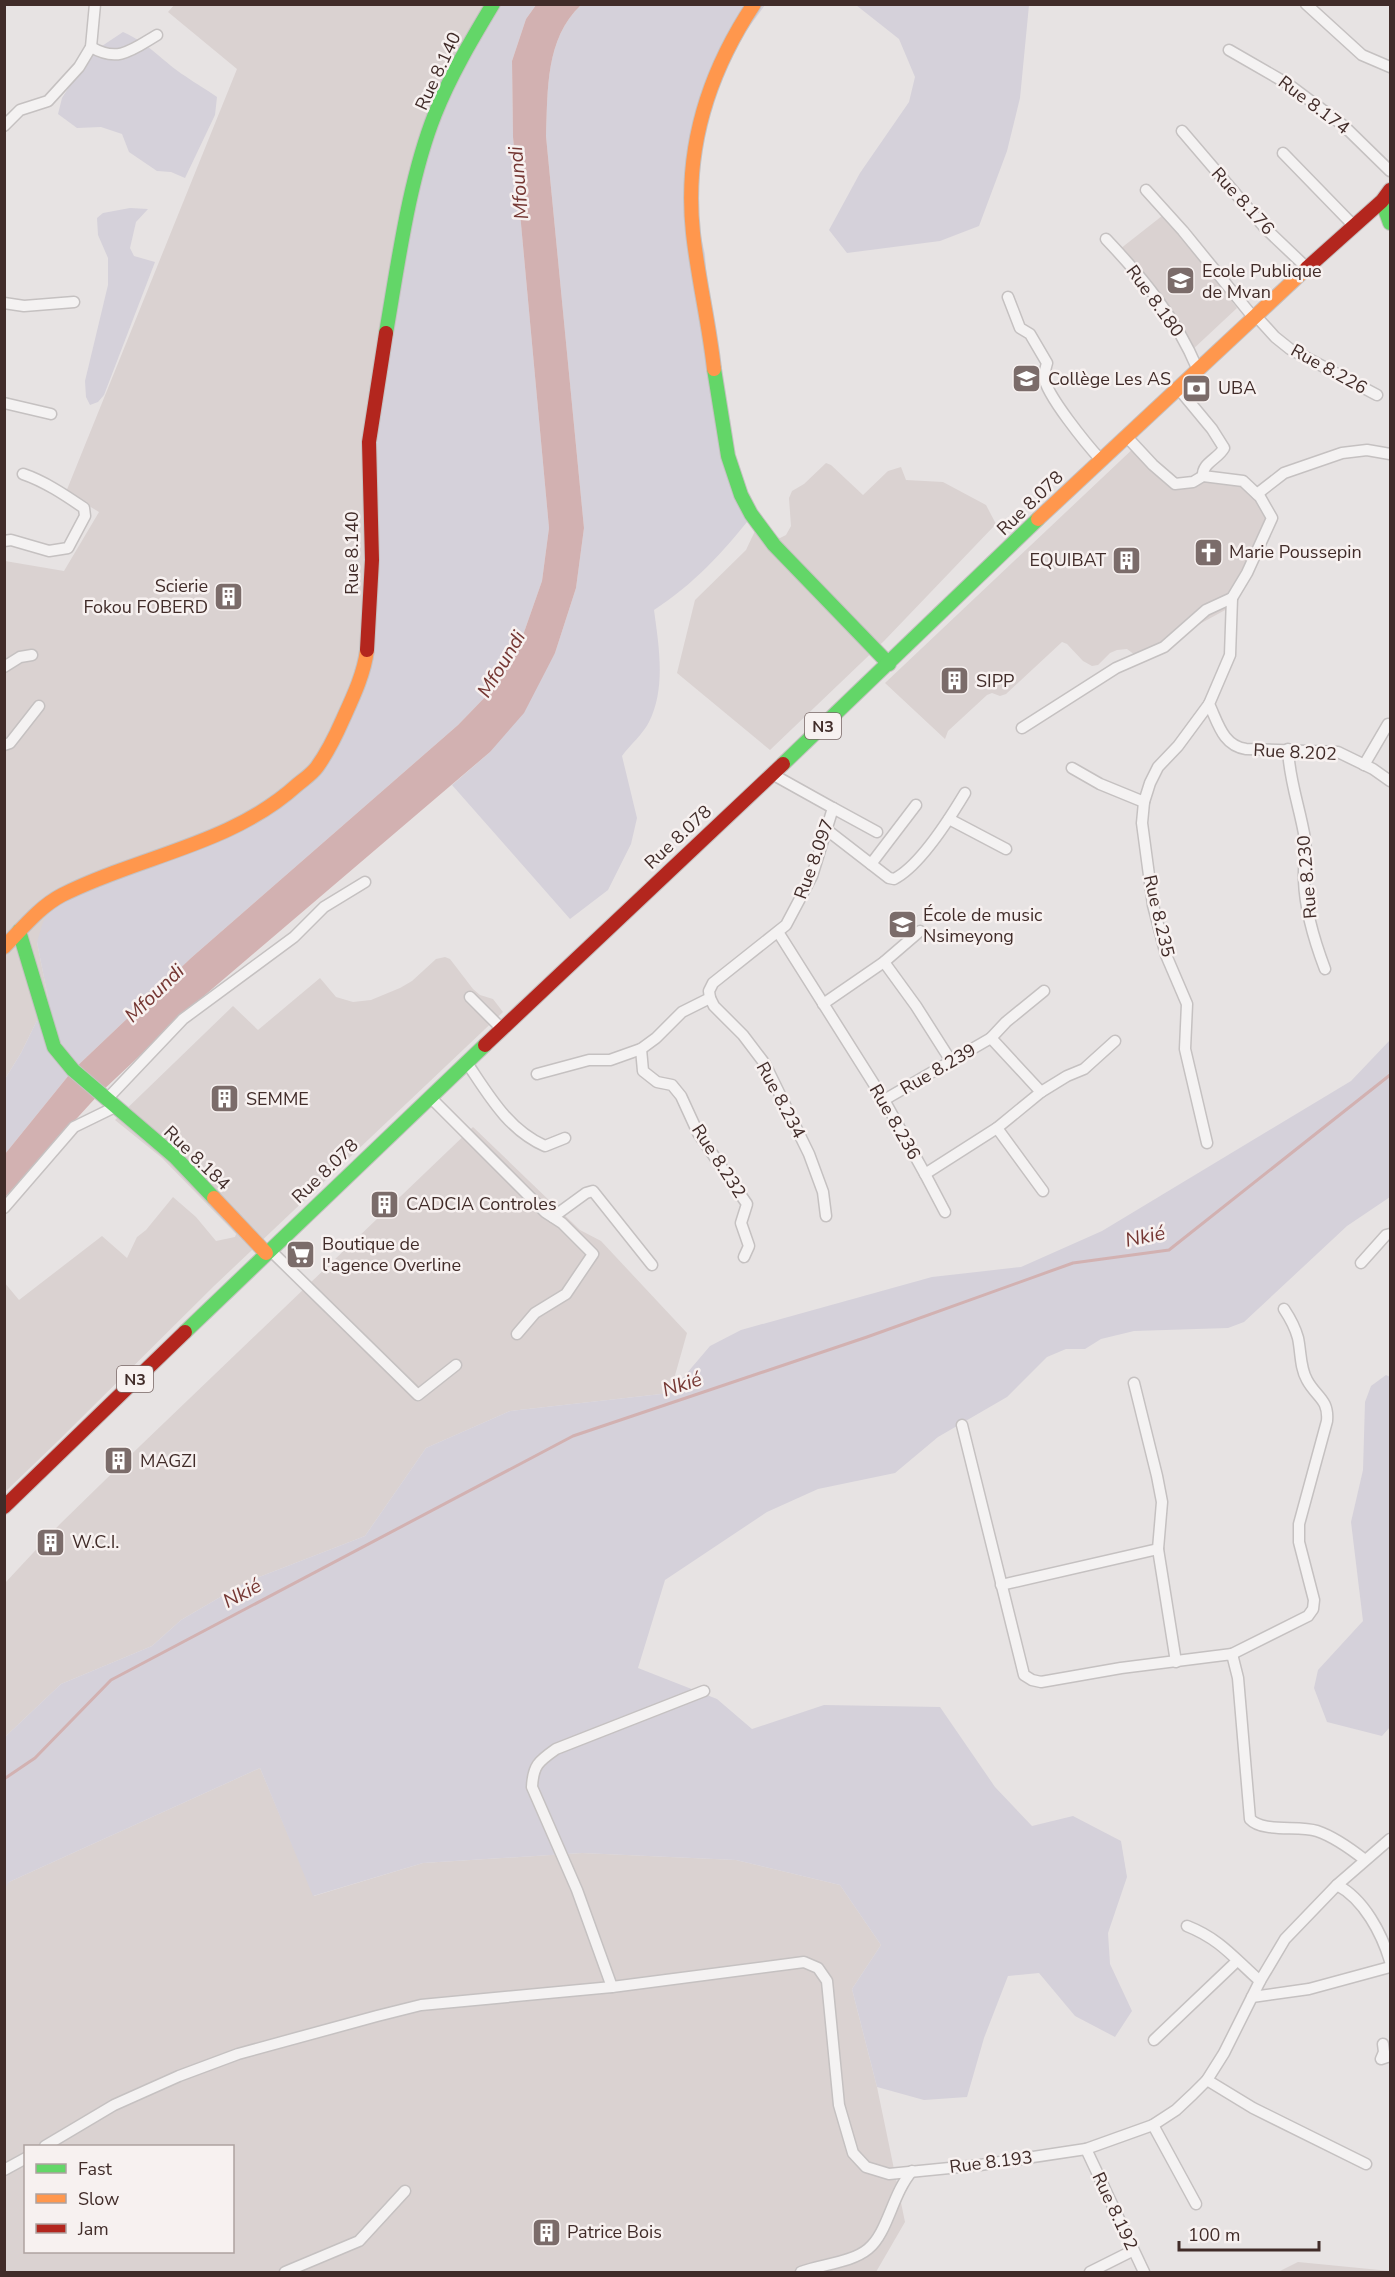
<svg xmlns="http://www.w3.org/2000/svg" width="1395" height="2277" viewBox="0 0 1395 2277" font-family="'Nunito Sans',sans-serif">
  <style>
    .built { fill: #dad2d1; fill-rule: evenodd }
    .green { fill: #d5d1da }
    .water { fill: #d2b1b1 }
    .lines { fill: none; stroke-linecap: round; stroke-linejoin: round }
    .stream { stroke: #d2b1b1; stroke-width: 3 }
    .street-casing { stroke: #c5c1c1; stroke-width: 13 }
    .fast-casing { stroke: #c5c1c1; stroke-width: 16 }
    .slow-casing { stroke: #c5c1c1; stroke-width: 16 }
    .jam-casing { stroke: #c5c1c1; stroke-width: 16 }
    .street { stroke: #f4f2f2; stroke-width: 10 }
    .fast { stroke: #63d668; stroke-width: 14 }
    .slow { stroke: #ff974d; stroke-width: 14 }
    .jam { stroke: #b3261e; stroke-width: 14 }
    .labels { text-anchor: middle; stroke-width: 5; stroke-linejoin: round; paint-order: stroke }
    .shield { fill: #f7f1f0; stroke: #786765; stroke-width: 1.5 }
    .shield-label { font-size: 16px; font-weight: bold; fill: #412c29 }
    .street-label { font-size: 18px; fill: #412c29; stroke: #f7f1f0 }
    .poi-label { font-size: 18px; fill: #412c29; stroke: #f7f1f0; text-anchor: start }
    .water-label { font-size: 20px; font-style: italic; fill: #753733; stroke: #f7f1f0 }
  </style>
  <rect width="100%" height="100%" fill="#e7e3e3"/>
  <g class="built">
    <polygon points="175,4 493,5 369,630 337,732 286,795 37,942 48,998 21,1053 5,1079 5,561 64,571 99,512 66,492 237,69 168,12"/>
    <polygon points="1162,216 1197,256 1237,308 1191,351 1120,249"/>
    <polygon points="1138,444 1180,480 1225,473 1244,479 1263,491 1278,519 1227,609 1185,632 1135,655 1127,649 1117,650 1110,653 1098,665 1092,666 1083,661 1067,644 1062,642 1006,694 1000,696 992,693 987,695 948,731 945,739 885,683"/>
    <polygon points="826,463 831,465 863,495 888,471 901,467 906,480 943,482 986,505 996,524 884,641 770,750 677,673 695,600 746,550 755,531 780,538 786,535 791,526 789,498 792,491 804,484"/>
    <polygon points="445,957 450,959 473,989 480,995 493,999 503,1012 214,1286 58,1441 5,1492 4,1282 19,1300 102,1236 127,1258 137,1237 146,1230 173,1197 196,1217 216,1241 235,1237 236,1234 162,1158 115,1120 233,1006 258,1030 320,978 336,997 353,1002 371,1000 400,988 412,981 436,959"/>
    <polygon points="473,1127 580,1230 601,1241 687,1333 670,1393 510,1411 426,1448 365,1536 246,1582 181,1620 152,1646 61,1684 5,1737 5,1583 60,1524 141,1445"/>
    <path d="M260,1768L314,1896L423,1863L582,1853L736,1860L840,1885L881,1945L852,1989L877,2087L905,2222L876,2272H5L4,1886L9,1882ZM26,2146H232V2252H26Z"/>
    <polygon points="1298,2262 1390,2271 1390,2272 1278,2272"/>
  </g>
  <g class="green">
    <polygon points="493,5 536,5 526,19 512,61 513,137 549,528 542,581 522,638 489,693 458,725 191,958 73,1070 5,1154 5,1079 21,1053 48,998 37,942 43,922 60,896 243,824 316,768 365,663 369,442 435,114"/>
    <path d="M581,5H765L744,34L716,89L699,151L698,224L705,254L711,346L721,422L752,516C722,553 694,584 654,610C659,647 666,688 649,722C643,734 630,745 622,756L637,818L631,844L608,890L570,919L452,785L490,752L555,653L576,588L584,528L546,136C548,90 545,39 581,5Z"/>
    <polygon points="856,5 1029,5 1020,98 1007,151 979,226 940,241 847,253 829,230 860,173 909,102 915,77 899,39"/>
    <path d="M123,32C150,44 162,61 185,76C196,84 206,89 217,97L215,115L185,178L171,172L157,171L129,152L122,134L101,127L77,128L58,114L62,98L90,54Z"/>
    <polygon points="130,208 148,209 136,222 130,248 134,256 155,262 104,395 98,402 90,405 86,397 85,381 108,285 108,258 98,235 97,218 103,213"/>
    <polygon points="1390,1040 1390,1197 1347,1226 1244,1322 1228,1328 1134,1331 1101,1339 1085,1349 1066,1349 1047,1357 1007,1397 938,1437 895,1473 818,1489 767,1512 665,1580 638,1668 717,1699 752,1729 824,1705 940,1707 995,1787 1032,1826 1073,1816 1121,1841 1127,1877 1108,1933 1110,1964 1132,2011 1115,2037 1075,2016 1039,1973 1008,1976 984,2038 967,2097 924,2100 877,2087 852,1989 881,1945 840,1885 736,1860 582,1853 423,1863 313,1896 260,1768 9,1882 5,1888 5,1737 61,1684 152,1646 181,1620 246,1582 365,1536 426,1448 510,1411 670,1393 710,1346 741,1330 932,1277 1021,1267 1102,1231 1351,1081"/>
    <polygon points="1386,1375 1390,1377 1390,1727 1382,1736 1327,1722 1314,1688 1318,1670 1363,1621 1351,1522 1363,1470 1365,1402 1371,1386"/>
  </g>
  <path class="water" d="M536,5H581C545,39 548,90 546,136L584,528L576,588L555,653L524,713L490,752L198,1001L100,1093L5,1197V1154L73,1070L191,958L458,725L489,693L522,638L542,581L549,528L513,137L512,61L526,19Z"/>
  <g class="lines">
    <polyline class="stream" points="4,1779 35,1758 111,1680 573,1436 867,1337 1073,1263 1169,1250 1390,1075"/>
    <defs>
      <g id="street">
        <polyline points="1306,4 1362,55 1390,67"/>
        <path d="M91,47C118,63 132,50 157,35"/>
        <polyline points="1229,50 1288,84 1344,126 1390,171"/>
        <polyline points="4,126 20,110 48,101 79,67 91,47 95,4"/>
        <polyline points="1182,131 1265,228 1306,267"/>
        <polyline points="1283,153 1353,225"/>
        <polyline points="1146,190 1183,231 1253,317"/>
        <path d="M1106,239C1143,278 1176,318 1197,368"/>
        <path d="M1008,297L1020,328L1030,334L1047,363C1046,367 1044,373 1044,377C1046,395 1088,446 1101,460"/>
        <polyline points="4,303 24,306 74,302"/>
        <polyline points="1255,315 1275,337 1290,349 1377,395"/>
        <path d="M1178,388L1212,429L1224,448C1218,459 1202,463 1203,476"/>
        <polyline points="4,403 51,414"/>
        <path d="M1126,436L1153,465L1175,484L1193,482L1203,476L1243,481L1260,497L1272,518L1247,573L1232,598L1230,655L1209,704C1218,723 1223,746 1246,749L1338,752L1373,769L1390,781"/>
        <polyline points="1257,494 1284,473 1342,453 1367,450 1390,454"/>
        <path d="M4,541L11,540L49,551L68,548L85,516L84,508C65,495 44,481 23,474"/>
        <polyline points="4,667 20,657 32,655"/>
        <polyline points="1022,728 1116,668 1164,647 1206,610 1232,598"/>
        <polyline points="4,745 10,743 39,706"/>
        <path d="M1288,749C1289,780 1300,808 1305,839C1307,853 1303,866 1304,880C1305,911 1314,940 1325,969"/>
        <polyline points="1364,765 1388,724"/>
        <polyline points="1072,768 1100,784 1144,802"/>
        <polyline points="833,808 877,832"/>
        <polyline points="949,819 1006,849"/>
        <path d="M827,830L889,878L894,879C920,866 950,818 965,793"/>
        <polyline points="871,864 916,805"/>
        <polyline points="778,932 884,1100 925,1174 997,1128 1041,1092 1067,1076 1084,1069 1115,1041"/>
        <polyline points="884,962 916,1006 951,1061"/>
        <polyline points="470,997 502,1029"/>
        <polyline points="710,998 714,1006 743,1035 765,1064 809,1154 823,1192 826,1216"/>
        <polyline points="823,1004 884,962 920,931"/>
        <polyline points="991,1038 1006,1022 1044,991"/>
        <polyline points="641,1049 643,1071 657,1082 672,1085 681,1096 698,1133 747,1204 741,1223 749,1246 744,1257"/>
        <path d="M467,1063C488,1094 508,1130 545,1146L565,1138"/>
        <polyline points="537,1074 589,1060 610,1060 641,1049 656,1038 682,1012 710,998 709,991 713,983 786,925 812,876 833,808 772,774"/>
        <polyline points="430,1097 545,1212 562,1223 593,1254 566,1294 535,1313 517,1334"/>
        <polyline points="107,1099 183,1019 294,937 324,907 365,882"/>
        <polyline points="884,1100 991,1038 1041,1092"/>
        <polyline points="997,1128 1043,1191"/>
        <polyline points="1207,1143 1185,1049 1187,1004 1166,955 1153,905 1142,823 1144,802 1150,783 1158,767 1178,746 1209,704"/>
        <polyline points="925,1174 945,1212"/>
        <polyline points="4,1208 74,1127 115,1107"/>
        <polyline points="553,1217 586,1193 593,1191 652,1265"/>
        <polyline points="269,1249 418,1395 456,1365"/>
        <polyline points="1361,1263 1386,1235 1390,1234"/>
        <polyline points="1134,1383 1157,1476 1162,1502 1158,1549 1176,1662"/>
        <path d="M962,1425L1024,1675L1032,1680L1041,1682L1121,1668L1232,1654L1238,1678L1250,1819C1263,1833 1298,1825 1317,1831C1335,1837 1351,1849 1365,1860"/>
        <polyline points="1001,1585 1158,1549"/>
        <path d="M1232,1654L1308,1616L1313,1609L1314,1600L1299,1542V1524L1327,1421C1329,1399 1316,1397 1307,1380C1300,1368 1301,1352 1298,1338C1295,1327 1290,1318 1284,1309"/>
        <path d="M1337,1885C1364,1899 1382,1934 1390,1961"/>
        <path d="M1187,1926C1220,1939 1234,1958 1260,1981"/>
        <path d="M612,1987L577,1890L532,1787C533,1765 539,1761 556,1749L704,1691"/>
        <polyline points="1252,1997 1309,1989 1390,1967"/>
        <polyline points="1154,2040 1237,1961"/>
        <polyline points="1383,2044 1384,2052 1381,2059 1390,2056"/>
        <polyline points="1207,2080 1253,2108 1366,2164"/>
        <polyline points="1153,2125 1196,2204"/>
        <polyline points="45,2146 114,2105 179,2076 238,2054 377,2016 421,2005 612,1987 804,1962 818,1968 827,1981 839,2105 853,2153 866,2167 889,2174 980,2165 1086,2149 1153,2125 1176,2110 1193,2094 1207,2080 1224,2053 1260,1981 1285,1939 1337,1885 1390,1839"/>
        <polyline points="1086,2149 1144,2272"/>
        <polyline points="4,2170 26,2158"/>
        <polyline points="285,2272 359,2241 405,2191"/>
        <path d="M801,2272C821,2264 851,2263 868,2249C888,2233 892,2194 912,2171"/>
        <polyline points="1090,2272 1132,2251"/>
      </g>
      <g id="fast">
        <polyline points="1382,201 1390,223"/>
        <path d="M386,333C398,264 409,179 435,114C450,76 472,39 493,4"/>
        <polyline points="714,369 728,456 741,495 751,514 774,545 889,664"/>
        <polyline points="783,764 1038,519"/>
        <polyline points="19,931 54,1047 73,1070 175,1157 214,1198"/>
        <polyline points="185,1332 485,1045"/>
      </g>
      <g id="slow">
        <path d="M714,369C709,323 698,279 693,233C684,150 708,73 754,4"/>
        <polyline points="1038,519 1307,268"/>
        <path d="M4,947C22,929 39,907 62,895C139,856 231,845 297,785C303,780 312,774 317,767C327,753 336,735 343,719C353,697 364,674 367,650"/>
        <polyline points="214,1198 266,1253"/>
      </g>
      <g id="jam">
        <polyline points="1307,268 1382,201 1390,190"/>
        <polyline points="367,650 372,560 369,442 386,333"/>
        <polyline points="485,1045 783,764"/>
        <polyline points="4,1507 185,1332"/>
      </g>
    </defs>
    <use href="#street" class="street-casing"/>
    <use href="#fast" class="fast-casing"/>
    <use href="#slow" class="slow-casing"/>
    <use href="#jam" class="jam-casing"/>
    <use href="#street" class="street"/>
    <use href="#fast" class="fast"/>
    <use href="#slow" class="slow"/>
    <use href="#jam" class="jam"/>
  </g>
  <defs>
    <symbol id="school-square" viewBox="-11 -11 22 22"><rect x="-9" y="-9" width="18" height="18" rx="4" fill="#7b6c6a" stroke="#f7f1f0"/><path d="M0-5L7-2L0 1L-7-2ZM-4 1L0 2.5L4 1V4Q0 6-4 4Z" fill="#fff"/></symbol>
    <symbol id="bank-square" viewBox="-11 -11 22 22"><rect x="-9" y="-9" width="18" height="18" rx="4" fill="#7b6c6a" stroke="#f7f1f0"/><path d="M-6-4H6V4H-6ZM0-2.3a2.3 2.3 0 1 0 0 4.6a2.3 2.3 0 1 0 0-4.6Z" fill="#fff"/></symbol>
    <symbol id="church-square" viewBox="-11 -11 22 22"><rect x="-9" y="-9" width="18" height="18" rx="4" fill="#7b6c6a" stroke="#f7f1f0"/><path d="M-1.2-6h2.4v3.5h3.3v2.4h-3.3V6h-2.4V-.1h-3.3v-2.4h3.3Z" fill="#fff"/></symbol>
    <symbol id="building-square" viewBox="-11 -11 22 22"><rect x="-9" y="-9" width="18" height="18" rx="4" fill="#7b6c6a" stroke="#f7f1f0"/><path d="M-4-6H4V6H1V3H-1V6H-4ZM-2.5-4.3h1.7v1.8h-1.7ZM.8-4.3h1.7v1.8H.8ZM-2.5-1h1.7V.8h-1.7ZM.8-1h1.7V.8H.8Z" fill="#fff"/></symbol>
    <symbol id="supermarket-square" viewBox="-11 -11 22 22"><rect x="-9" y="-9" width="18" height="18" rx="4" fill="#7b6c6a" stroke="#f7f1f0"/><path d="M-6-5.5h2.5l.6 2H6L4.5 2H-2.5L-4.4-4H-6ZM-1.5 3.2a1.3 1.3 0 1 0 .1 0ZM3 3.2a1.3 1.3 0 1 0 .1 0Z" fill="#fff"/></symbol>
  </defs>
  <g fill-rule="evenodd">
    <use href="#school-square" x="1164" y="264" width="33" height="33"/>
    <use href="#school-square" x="1010" y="362" width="33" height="33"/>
    <use href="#bank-square" x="1180" y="372" width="33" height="33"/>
    <use href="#church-square" x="1192" y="536" width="33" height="33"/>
    <use href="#building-square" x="1110" y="544" width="33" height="33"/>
    <use href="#building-square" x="212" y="580" width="33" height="33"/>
    <use href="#building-square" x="938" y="664" width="33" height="33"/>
    <use href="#school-square" x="886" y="908" width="33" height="33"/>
    <use href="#building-square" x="208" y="1082" width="33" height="33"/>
    <use href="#building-square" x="368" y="1188" width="33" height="33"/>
    <use href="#supermarket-square" x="284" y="1238" width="33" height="33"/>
    <use href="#building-square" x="102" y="1444" width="33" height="33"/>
    <use href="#building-square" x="34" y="1526" width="33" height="33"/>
    <use href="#building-square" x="530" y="2216" width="33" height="33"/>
  </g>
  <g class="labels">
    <g class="shield">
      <rect x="805" y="713" width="36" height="26" rx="4.5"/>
      <rect x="117" y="1366" width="36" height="26" rx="4.5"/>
    </g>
    <g class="shield-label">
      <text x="823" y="732">N3</text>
      <text x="135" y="1385">N3</text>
    </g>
    <g class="street-label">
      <text transform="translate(438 71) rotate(-65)" y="6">Rue 8.140</text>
      <text transform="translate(1314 105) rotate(37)" y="6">Rue 8.174</text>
      <text transform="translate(1243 201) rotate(48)" y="6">Rue 8.176</text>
      <text transform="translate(1155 301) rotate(54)" y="6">Rue 8.180</text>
      <text transform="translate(1329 369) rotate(29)" y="6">Rue 8.226</text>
      <text transform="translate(1030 503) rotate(-44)" y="6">Rue 8.078</text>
      <text transform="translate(352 553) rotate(-90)" y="6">Rue 8.140</text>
      <text transform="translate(1295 752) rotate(3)" y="6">Rue 8.202</text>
      <text transform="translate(678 837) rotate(-43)" y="6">Rue 8.078</text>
      <text transform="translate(814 859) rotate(-70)" y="6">Rue 8.097</text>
      <text transform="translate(1307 877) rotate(-95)" y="6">Rue 8.230</text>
      <text transform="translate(1159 916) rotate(77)" y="6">Rue 8.235</text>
      <text transform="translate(938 1069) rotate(-30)" y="6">Rue 8.239</text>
      <text transform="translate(781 1100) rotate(62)" y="6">Rue 8.234</text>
      <text transform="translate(895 1122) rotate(60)" y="6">Rue 8.236</text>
      <text transform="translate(197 1158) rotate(44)" y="6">Rue 8.184</text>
      <text transform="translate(719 1161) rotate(57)" y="6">Rue 8.232</text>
      <text transform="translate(325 1171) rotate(-44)" y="6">Rue 8.078</text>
      <text transform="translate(991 2162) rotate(-7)" y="6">Rue 8.193</text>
      <text transform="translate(1115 2211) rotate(65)" y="6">Rue 8.192</text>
    </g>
    <g class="poi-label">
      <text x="1202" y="277">Ecole Publique<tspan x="1202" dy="21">de Mvan</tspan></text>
      <text x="1048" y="385">Collège Les AS</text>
      <text x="1218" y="394">UBA</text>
      <text x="1229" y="558">Marie Poussepin</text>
      <text x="1106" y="566" text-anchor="end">EQUIBAT</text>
      <text x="208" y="592" text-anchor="end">Scierie<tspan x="208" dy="21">Fokou FOBERD</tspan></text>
      <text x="976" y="687">SIPP</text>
      <text x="923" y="921">École de music<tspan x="923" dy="21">Nsimeyong</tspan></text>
      <text x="246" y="1105">SEMME</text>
      <text x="406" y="1210">CADCIA Controles</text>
      <text x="322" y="1250">Boutique de<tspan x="322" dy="21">l'agence Overline</tspan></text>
      <text x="140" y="1467">MAGZI</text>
      <text x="72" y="1548">W.C.I.</text>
      <text x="567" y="2238">Patrice Bois</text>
    </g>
    <g class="water-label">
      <text transform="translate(518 183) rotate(-95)" y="7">Mfoundi</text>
      <text transform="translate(501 664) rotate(-59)" y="7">Mfoundi</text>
      <text transform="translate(154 993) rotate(-44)" y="7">Mfoundi</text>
      <text transform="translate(1145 1236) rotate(-12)" y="7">Nkié</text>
      <text transform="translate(682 1384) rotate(-18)" y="7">Nkié</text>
      <text transform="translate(242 1593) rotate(-28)" y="7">Nkié</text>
    </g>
  </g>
  <rect width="1395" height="2277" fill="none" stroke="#412c29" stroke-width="12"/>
  <rect x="24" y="2145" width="210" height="108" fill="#f7f1f0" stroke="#aea2a0" stroke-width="1.5"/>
  <rect x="36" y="2164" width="30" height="9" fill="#63d668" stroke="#aea2a0" stroke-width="1.5"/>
  <text x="78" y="2175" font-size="18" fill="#412c29">Fast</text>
  <rect x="36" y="2194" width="30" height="9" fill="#ff974d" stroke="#aea2a0" stroke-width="1.5"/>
  <text x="78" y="2205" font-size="18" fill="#412c29">Slow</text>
  <rect x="36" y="2224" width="30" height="9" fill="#b3261e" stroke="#aea2a0" stroke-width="1.5"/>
  <text x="78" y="2235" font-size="18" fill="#412c29">Jam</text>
  <path d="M1179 2241v9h140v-9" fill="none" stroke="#412c29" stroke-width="3"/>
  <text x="1188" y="2241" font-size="18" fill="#412c29" stroke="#f7f1f0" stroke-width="4.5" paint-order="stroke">100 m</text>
</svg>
